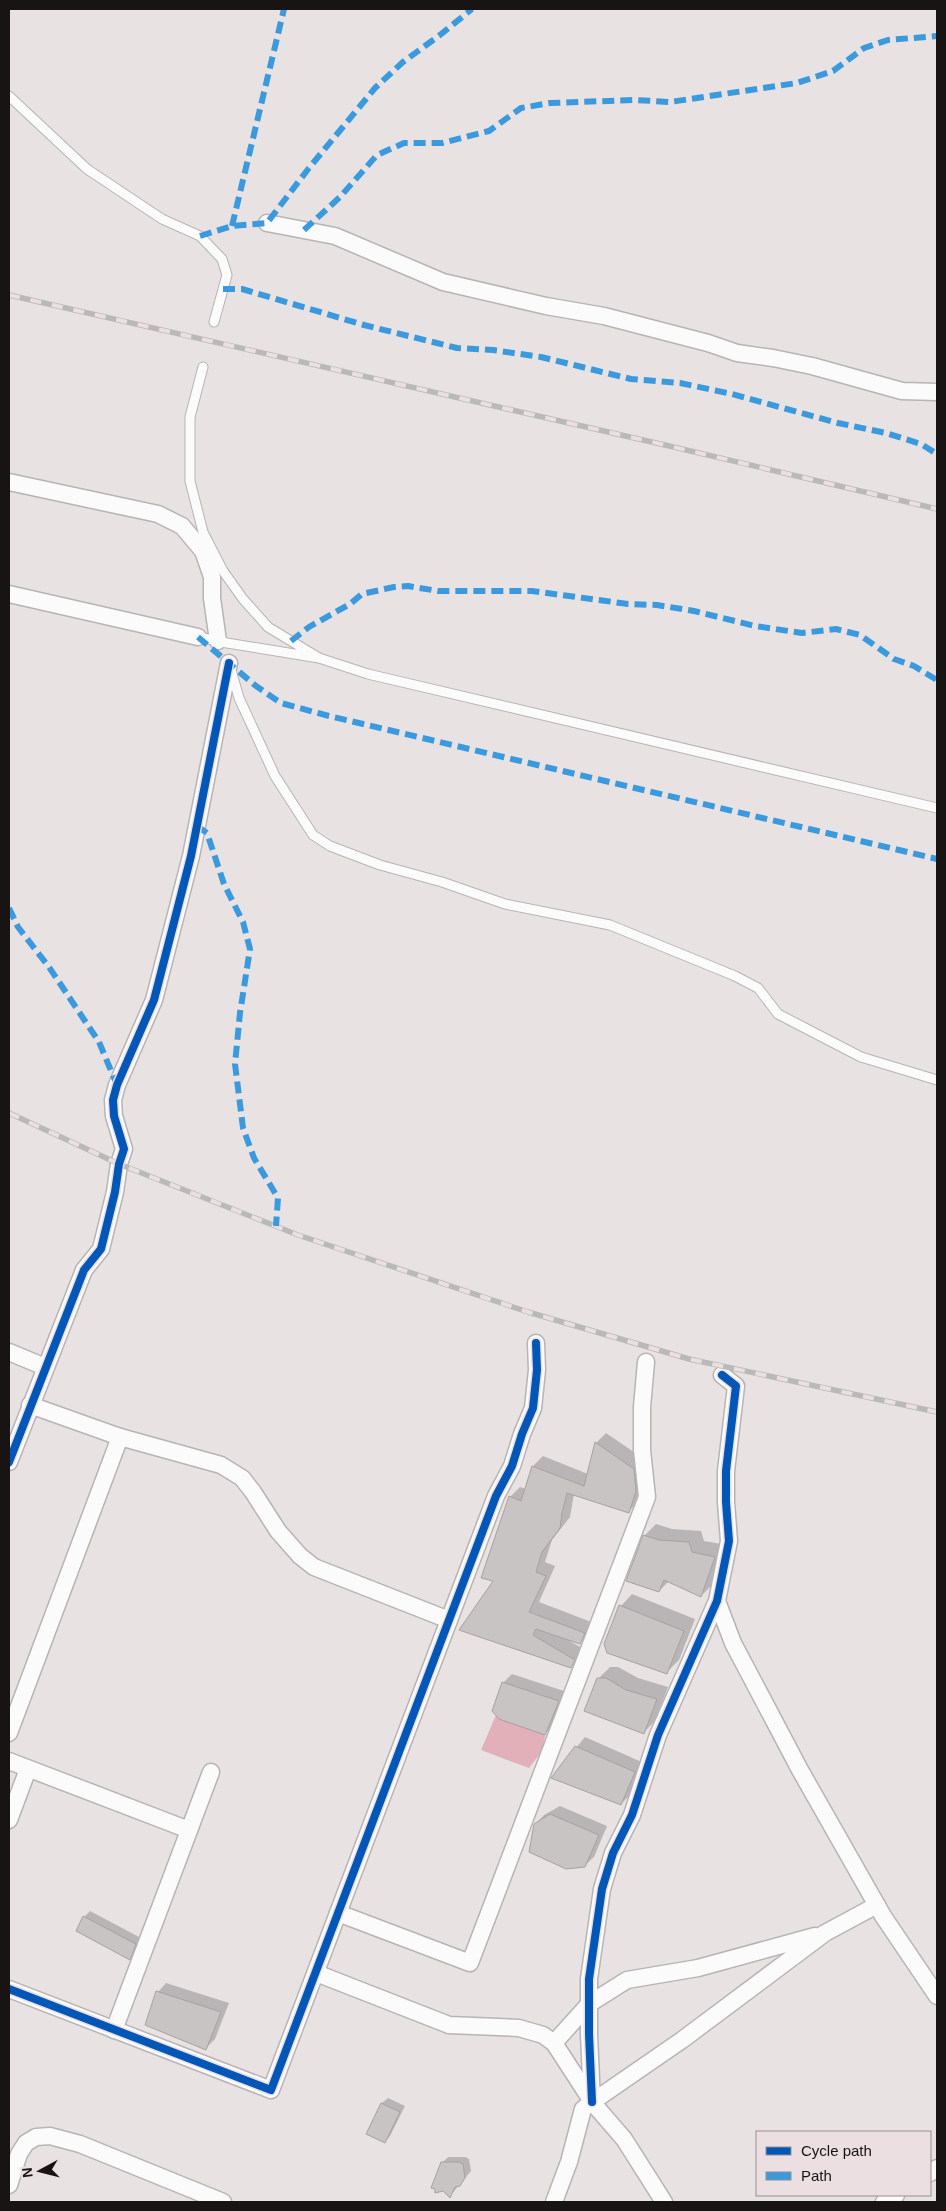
<svg xmlns="http://www.w3.org/2000/svg" width="946" height="2211" viewBox="0 0 946 2211" font-family="Arial,sans-serif">
  <style>
    .forest { fill: #e1b0b9 }
    .shadow { fill: #0003 }
    .building { fill: #c8c4c4; stroke: #a6a1a2 }
    .lines { fill: none; stroke-linecap: round; stroke-linejoin: round }
    .service-casing { stroke: #b8b4b4; stroke-width: 11 }
    .minor-casing { stroke: #b8b4b4; stroke-width: 19 }
    .service { stroke: #fcfbfb; stroke-width: 9 }
    .minor { stroke: #fcfbfb; stroke-width: 16 }
    .rail-casing { stroke: #bab9b9; stroke-width: 5.5 }
    .rail { stroke: #ebdfe1; stroke-width: 4; stroke-dasharray: 11; stroke-linecap: butt }
    .quiet { stroke: #3b9ade; stroke-width: 6; stroke-dasharray: 12 6; stroke-linecap: butt }
    .cycleway-casing { stroke: #ebdfe1; stroke-width: 11 }
    .cycleway { stroke: #0057b8; stroke-width: 8 }
  </style>
  <rect width="100%" height="100%" fill="#e8e2e3"/>
  <polygon class="forest" points="496,1715 545,1735 543,1750 529,1768 481,1750"/>
  <g class="shadow">
    <polygon points="606,1433 644,1459 638,1502 628,1512 574,1494 570,1517 552,1540 545,1562 555,1566 539,1602 594,1623 590,1632 580,1642 566,1639 584,1649 581,1656 571,1666 461,1629 495,1580 510,1497 520,1487 526,1489 533,1466 543,1456 588,1474 596,1443"/>
    <polygon points="656,1524 672,1529 701,1531 704,1541 727,1545 713,1584 701,1596 669,1581 659,1591 644,1536"/>
    <polygon points="632,1594 695,1619 679,1660 667,1672 621,1606"/>
    <polygon points="610,1667 618,1667 638,1678 668,1687 655,1721 643,1733 598,1679"/>
    <polygon points="512,1674 567,1692 554,1725 545,1734 503,1683"/>
    <polygon points="585,1737 644,1763 630,1795 621,1804 553,1776"/>
    <polygon points="560,1806 607,1826 594,1857 584,1866 535,1825 544,1815"/>
    <polygon points="90,1911 141,1938 135,1952 130,1958 84,1917"/>
    <polygon points="166,1983 229,2003 215,2039 206,2048 158,1992"/>
    <polygon points="388,2098 405,2106 390,2136 384,2142 368,2134 382,2103"/>
    <polygon points="448,2157 465,2157 469,2159 471,2171 450,2196 442,2163"/>
  </g>
  <g class="building">
    <polygon points="595,1442 634,1469 636,1491 629,1513 567,1493 562,1513 560,1528 542,1552 536,1572 546,1576 529,1612 585,1633 580,1644 536,1629 533,1635 575,1660 571,1668 459,1630 493,1581 481,1578 509,1496 521,1501 532,1466 584,1486"/>
    <polygon points="643,1535 659,1540 689,1542 692,1552 715,1557 701,1597 664,1580 659,1592 626,1581"/>
    <polygon points="619,1605 684,1631 667,1674 607,1653 604,1644"/>
    <polygon points="597,1678 606,1678 626,1690 657,1699 644,1734 584,1711"/>
    <polygon points="502,1682 559,1701 545,1735 499,1719 492,1711"/>
    <polygon points="575,1746 635,1772 621,1805 551,1778"/>
    <polygon points="550,1814 599,1835 585,1867 566,1869 529,1852 534,1824"/>
    <polygon points="83,1916 136,1944 130,1960 76,1931"/>
    <polygon points="156,1991 221,2012 206,2050 145,2025"/>
    <polygon points="381,2103 400,2112 385,2143 366,2134"/>
    <polygon points="441,2162 459,2162 463,2164 465,2178 460,2186 455,2187 450,2198 443,2191 435,2193 435,2189 431,2188"/>
  </g>
  <g class="lines">
    <defs>
      <g id="service">
        <polyline points="9,96 87,169 162,219 200,236 222,259 227,275 214,322"/>
        <polyline points="198,637 227,643 319,658 268,627 243,599 223,571 203,532 190,481 190,417 203,367"/>
        <polyline points="319,658 368,674 937,808"/>
        <polyline points="231,670 239,698 275,776 313,835 330,846 380,865 442,882 505,904 610,925 735,976 758,988 778,1014 861,1057 937,1080"/>
      </g>
      <g id="minor">
        <polyline points="267,223 335,236 443,282 546,306 604,316 708,343 737,353 773,358 812,366 902,391 937,392"/>
        <polyline points="9,482 158,514 182,526 203,551 212,577 212,598 218,641"/>
        <polyline points="9,594 198,637"/>
        <polyline points="9,1352 45,1367"/>
        <polyline points="30,1405 120,1437 221,1465 242,1478 253,1492 278,1531 300,1556 314,1567 449,1620"/>
        <polyline points="9,1462 84,1270 101,1249 115,1192 119,1164 124,1149 114,1116 113,1100 117,1085 154,1000 191,856 229,663"/>
        <polyline points="717,1601 733,1643 800,1770 883,1916 937,1996"/>
        <polyline points="9,1733 120,1437"/>
        <polyline points="9,1761 189,1830"/>
        <polyline points="9,1820 28,1769"/>
        <polyline points="338,1913 470,1963 647,1497 642,1450 642,1407 646,1362"/>
        <polyline points="316,1973 449,2025 519,2028 543,2035 554,2043 591,2100"/>
        <polyline points="9,1989 271,2090 496,1496 512,1466 522,1434 533,1408 537,1370 536,1343"/>
        <polyline points="114,2030 211,1772"/>
        <polyline points="554,2043 589,2004 627,1980 698,1968 815,1936"/>
        <polyline points="592,2102 589,2034 589,1979 602,1889 613,1853 632,1815 658,1735 717,1601 729,1541 726,1502 726,1471 736,1386 722,1375"/>
        <polyline points="592,2102 682,2040 825,1933 877,1905"/>
        <polyline points="930,2173 937,2168"/>
        <polyline points="9,2185 19,2154 26,2143 36,2137 50,2136 80,2144 223,2202"/>
        <polyline points="554,2202 569,2162 583,2109 592,2102 624,2139 664,2202"/>
        <polyline points="884,2202 896,2195"/>
      </g>
    </defs>
    <use href="#service" class="service-casing"/>
    <use href="#minor" class="minor-casing"/>
    <use href="#service" class="service"/>
    <use href="#minor" class="minor"/>
    <defs>
      <g id="rail">
        <polyline points="9,295 665,445 937,509"/>
        <polyline points="9,1113 119,1164 298,1235 528,1312 689,1359 937,1412"/>
      </g>
    </defs>
    <use href="#rail" class="rail-casing"/>
    <use href="#rail" class="rail"/>
    <g class="quiet">
      <polyline points="232,226 284,9"/>
      <polyline points="304,230 340,197 377,155 404,143 442,143 489,131 521,108 550,103 635,100 670,102 797,83 833,71 864,48 888,40 937,36"/>
      <polyline points="200,236 232,226 267,223 309,168 375,88 403,62 440,35 472,9"/>
      <polyline points="223,289 242,289 364,325 457,348 493,350 541,357 631,379 680,383 732,394 838,423 886,433 921,444 937,454"/>
      <polyline points="198,637 256,686 281,703 329,716 937,859"/>
      <polyline points="291,641 309,627 350,604 362,594 394,587 408,586 438,591 532,591 628,604 657,605 694,611 755,626 802,633 836,629 860,635 894,659 914,666 937,680"/>
      <polyline points="197,826 207,833 224,884 243,922 250,949 240,1013 235,1064 243,1128 254,1158 278,1198 276,1226"/>
      <polyline points="9,908 18,927 49,967 99,1042 117,1085"/>
    </g>
    <defs>
      <g id="cycleway">
        <polyline points="9,1462 84,1270 101,1249 115,1192 119,1164 124,1149 114,1116 113,1100 117,1085 154,1000 191,856 229,663"/>
        <polyline points="9,1989 271,2090 496,1496 512,1466 522,1434 533,1408 537,1370 536,1343"/>
        <polyline points="592,2102 589,2034 589,1979 602,1889 613,1853 632,1815 658,1735 717,1601 729,1541 726,1502 726,1471 736,1386 722,1375"/>
      </g>
    </defs>
    <use href="#cycleway" class="cycleway-casing"/>
    <use href="#cycleway" class="cycleway"/>
  </g>
  <rect width="946" height="2211" fill="none" stroke="#181414" stroke-width="20"/>
  <rect x="756" y="2131" width="175" height="65" fill="#ebdfe1" stroke="#978e8f"/>
  <rect x="766" y="2147" width="25" height="8" fill="#0057b8" stroke="#978e8f"/>
  <text x="801" y="2156" font-size="15" fill="#181414">Cycle path</text>
  <rect x="766" y="2172" width="25" height="8" fill="#3b9ade" stroke="#978e8f"/>
  <text x="801" y="2181" font-size="15" fill="#181414">Path</text>
  <g transform="translate(40 2171) rotate(263)" stroke="#ebdfe1" stroke-width="4" paint-order="stroke">
  <path d="M0-4L9 19L0 12L-9 19Z" fill="#181414"/>
  <text y="-8" font-size="14" font-weight="bold" text-anchor="middle" fill="#181414">N</text>
  </g>
</svg>
